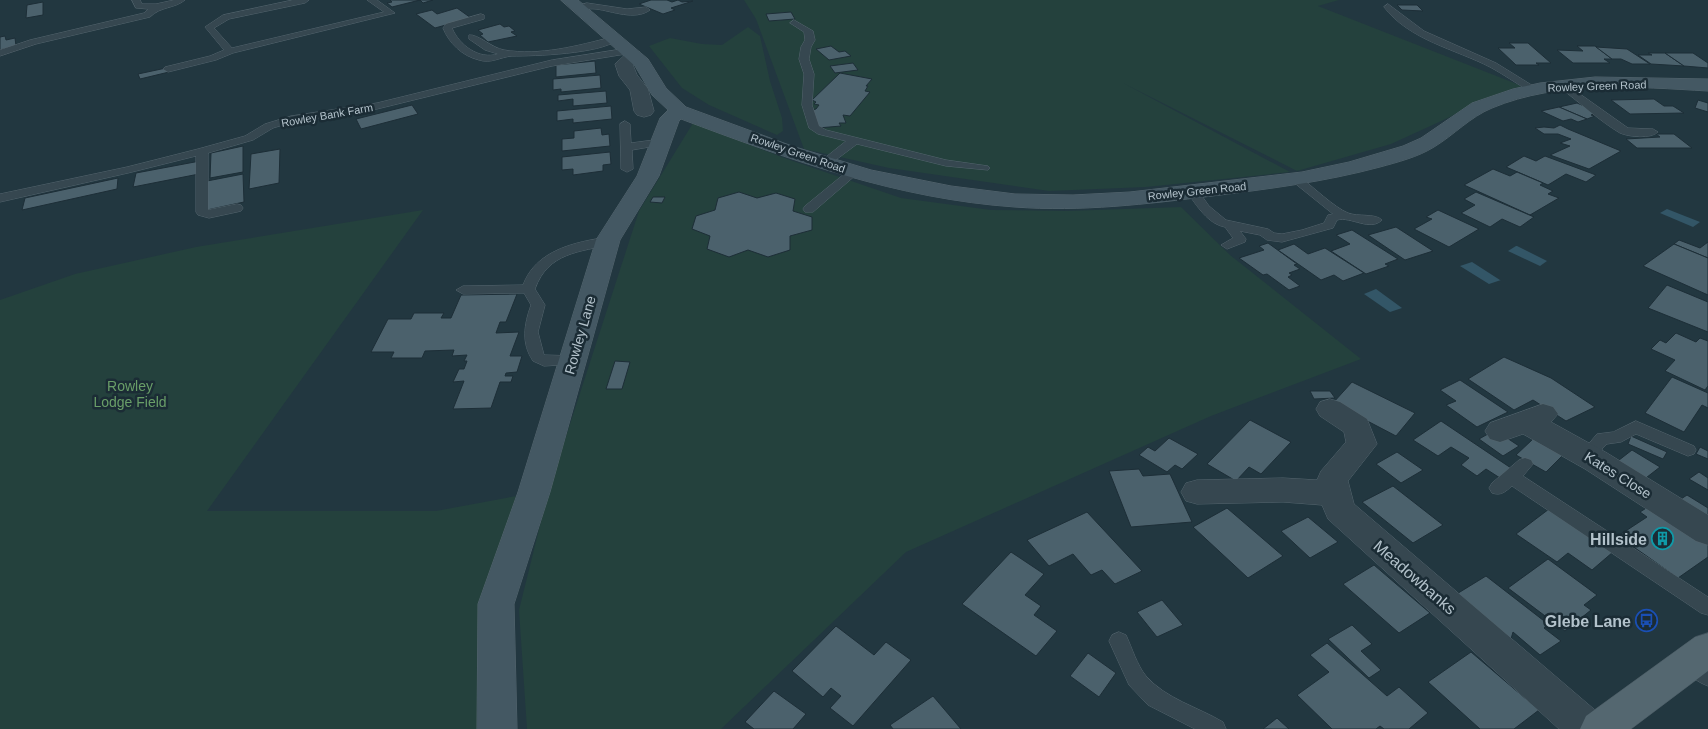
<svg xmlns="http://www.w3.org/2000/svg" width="1708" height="729" viewBox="0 0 1708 729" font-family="Arial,sans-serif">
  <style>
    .green { fill: #24413d }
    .water { fill: #335667 }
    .building { fill: #4b616c; stroke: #1d2e37 }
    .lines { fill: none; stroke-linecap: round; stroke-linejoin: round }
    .lane-casing { stroke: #54656e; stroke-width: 1 }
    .street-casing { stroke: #54656e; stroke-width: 1 }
    .secondary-casing { stroke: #54656e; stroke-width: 1 }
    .primary-casing { stroke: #43535c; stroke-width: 1 }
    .lane { fill: #364750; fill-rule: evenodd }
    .street { fill: #364750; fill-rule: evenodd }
    .secondary { fill: #445863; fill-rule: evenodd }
    .primary { fill: #546770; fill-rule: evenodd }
    .labels { text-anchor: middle; stroke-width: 5; stroke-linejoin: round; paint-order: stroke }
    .far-street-label { font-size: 11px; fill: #b3c2cb; stroke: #1b2c35 }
    .street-label { font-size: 14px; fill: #b3c2cb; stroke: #1b2c35 }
    .park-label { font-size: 14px; fill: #699e68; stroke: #1b2c35 }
    .near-poi-label { font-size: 16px; font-weight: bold; fill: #b3c2cb; stroke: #1b2c35; text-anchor: end }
    .near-street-label { font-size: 16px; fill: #b3c2cb; stroke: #1b2c35 }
  </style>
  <rect width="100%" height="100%" fill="#223740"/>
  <g class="green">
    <polygon points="744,0 1339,0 1318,6 1522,86 1477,101 1450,117 1391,144 1297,171 1123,83 1290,172 1146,187 1049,191 889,168 804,149 756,19"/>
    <polygon points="748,27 760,36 770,81 782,118 783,131 777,135 709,105 682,88 649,46 670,38 702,44 722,45"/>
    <polygon points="693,123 787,159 901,198 991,210 1067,211 1181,207 1230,255 1361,359 1211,416 906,552 721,729 527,729 519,610 549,489 639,211"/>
    <polygon points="423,210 207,511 436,511 516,496 479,622 477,729 0,729 0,300 75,274 196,247"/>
  </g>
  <g class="water">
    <polygon points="1667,209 1700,222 1693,227 1660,213"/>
    <polygon points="1516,246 1517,246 1547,261 1540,266 1508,251"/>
    <polygon points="1472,262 1500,280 1501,280 1489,284 1460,266"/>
    <polygon points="1376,289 1402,308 1390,312 1364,294"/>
  </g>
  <g class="building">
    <polygon points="390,0 433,0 423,3 420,0 392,7 387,3 392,2"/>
    <polygon points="651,0 667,0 672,2 678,0 682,2 693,1 671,8 675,10 663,14 639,4"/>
    <polygon points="43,2 43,15 26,18 27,5"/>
    <polygon points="1397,5 1417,5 1423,11 1402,10"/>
    <polygon points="457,8 471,18 435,28 416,14 432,10 437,14"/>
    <polygon points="791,12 795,19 769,21 766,14"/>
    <polygon points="500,24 504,27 509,26 515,31 511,32 517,36 488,42 480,35 483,34 478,30"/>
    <polygon points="5,36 6,40 15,38 16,46 0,50 0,37"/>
    <polygon points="1509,43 1528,43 1551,63 1536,63 1539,65 1516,65 1498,48 1515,48"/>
    <polygon points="831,46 839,52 845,51 851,56 829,60 816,49"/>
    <polygon points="1577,46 1595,46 1612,59 1604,59 1610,63 1573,63 1557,50 1583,51"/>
    <polygon points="1596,47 1627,49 1650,64 1632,64 1621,59 1612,59"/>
    <polygon points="1648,53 1665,53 1684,66 1651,64 1638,55 1652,55"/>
    <polygon points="1665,53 1693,53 1708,63 1708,68 1684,66"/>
    <polygon points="595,61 596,73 556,77 556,65"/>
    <polygon points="853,63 858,70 835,73 830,66"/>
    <polygon points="166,68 169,72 140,79 138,74"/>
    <polygon points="840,73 872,79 866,86 868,86 865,91 870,92 850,116 843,115 846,123 839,123 841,126 818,128 812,110 816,109 819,105 814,104 816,102 812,100"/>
    <polygon points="600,75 601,88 561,92 561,89 553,90 553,79"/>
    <polygon points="606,91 607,103 573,106 573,99 558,101 558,95"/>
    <polygon points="1654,99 1664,106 1673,106 1684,113 1630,114 1611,100"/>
    <polygon points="1698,100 1708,103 1708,112 1695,108"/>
    <polygon points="1577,103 1591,109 1594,114 1591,115 1595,116 1587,119 1559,107"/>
    <polygon points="412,105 418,114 361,129 356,119"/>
    <polygon points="611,106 612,119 573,123 573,119 557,121 557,111"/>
    <polygon points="1559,107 1587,119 1578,122 1571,119 1563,121 1541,111"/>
    <polygon points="1560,125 1568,129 1621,151 1589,169 1550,155 1570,146 1560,143 1571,139 1558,134 1544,134 1535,128 1544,127 1554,128"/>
    <polygon points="601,128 602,135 609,134 610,146 562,151 562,139 574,138 574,131"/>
    <polygon points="1656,134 1674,134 1692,148 1637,148 1626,139 1660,137"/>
    <polygon points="243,146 243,172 210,178 211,153"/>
    <polygon points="280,149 279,183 249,189 251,154"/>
    <polygon points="610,152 611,164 603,165 603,171 573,175 573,169 562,170 562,157"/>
    <polygon points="1524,156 1536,161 1545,156 1596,175 1586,182 1566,174 1548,185 1506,167"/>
    <polygon points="200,161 199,174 133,187 136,173"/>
    <polygon points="1493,169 1510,176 1517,172 1543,183 1540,185 1553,191 1548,194 1559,198 1530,215 1464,185"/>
    <polygon points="243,174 244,202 207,210 207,181"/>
    <polygon points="118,178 117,189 22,210 25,198"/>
    <polygon points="739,192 757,198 776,193 795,199 793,211 812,217 812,230 790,236 790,250 768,257 748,250 729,257 707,249 710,236 692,229 696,216 715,210 718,198"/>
    <polygon points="1476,192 1534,217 1520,227 1502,219 1490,227 1461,213 1475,205 1464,199"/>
    <polygon points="653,197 665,197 662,203 650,202"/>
    <polygon points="1438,210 1479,229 1449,247 1414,229 1432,219 1426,217"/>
    <polygon points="1396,227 1433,251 1405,260 1368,235"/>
    <polygon points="1352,230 1398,259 1385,264 1389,266 1366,274 1331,251 1350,244 1336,235"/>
    <polygon points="1679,240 1700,248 1708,242 1708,258 1674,244"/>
    <polygon points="1268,243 1297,264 1294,265 1300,269 1289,273 1292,275 1288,277 1300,286 1289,290 1267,274 1263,275 1239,258 1264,250 1259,246"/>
    <polygon points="1294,244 1308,254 1325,248 1364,273 1343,281 1334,275 1321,280 1278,250"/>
    <polygon points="1674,244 1708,258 1708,295 1643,266"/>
    <polygon points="1667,285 1708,302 1708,332 1648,308"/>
    <polygon points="517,294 506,322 500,322 496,333 519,332 510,356 522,356 517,372 506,373 505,376 513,376 511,382 500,382 491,408 453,409 464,381 453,382 459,369 464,369 467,361 464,361 467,355 452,356 454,350 425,351 422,358 391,358 394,352 371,352 388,319 411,319 414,313 444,313 441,318 451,318 461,295"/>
    <polygon points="1676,333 1696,342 1700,338 1708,341 1708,386 1705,390 1665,371 1675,360 1651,349 1660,340 1666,343"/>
    <polygon points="1504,357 1551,378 1595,407 1566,421 1533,400 1514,410 1468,379"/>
    <polygon points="615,361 630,362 622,389 606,389"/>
    <polygon points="1672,377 1708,393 1708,408 1702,405 1684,432 1645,413"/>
    <polygon points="1460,380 1508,412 1477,427 1446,405 1456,401 1440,390"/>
    <polygon points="1352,382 1415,413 1396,436 1333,403"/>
    <polygon points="1310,391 1330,391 1335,398 1314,399"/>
    <polygon points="1250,420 1291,442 1261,474 1249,467 1236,481 1207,464"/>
    <polygon points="1441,421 1511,468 1500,478 1486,469 1477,476 1461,465 1469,458 1451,447 1438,456 1413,440"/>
    <polygon points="1495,430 1519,446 1503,456 1479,439"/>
    <polygon points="1631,436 1667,452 1663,459 1628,444"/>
    <polygon points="1169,438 1198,454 1182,469 1175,465 1167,472 1139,455 1148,447 1155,451"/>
    <polygon points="1533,439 1563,455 1546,472 1516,455"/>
    <polygon points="1700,447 1708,451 1708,459 1696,454"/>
    <polygon points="1632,450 1660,467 1642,481 1614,464"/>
    <polygon points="1397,452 1423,470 1401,483 1376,464"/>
    <polygon points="1139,469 1143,476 1170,474 1192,522 1131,527 1109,471"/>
    <polygon points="1699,472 1708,478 1708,490 1689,479"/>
    <polygon points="1393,486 1443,525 1413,543 1362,502"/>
    <polygon points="1687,495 1708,508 1708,528 1672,505"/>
    <polygon points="1651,505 1708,543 1708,557 1678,578 1618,536 1647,517 1640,512"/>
    <polygon points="1227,508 1283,556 1248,578 1193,527"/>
    <polygon points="1549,509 1613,552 1592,570 1568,553 1557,562 1516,534"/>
    <polygon points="1087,512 1142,571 1115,584 1102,570 1091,575 1073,554 1049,566 1027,540"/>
    <polygon points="1308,517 1338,542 1310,558 1281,531"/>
    <polygon points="1011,552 1044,574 1025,595 1041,606 1034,615 1057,631 1036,656 962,604"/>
    <polygon points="1548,559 1597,595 1584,605 1591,610 1565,631 1508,588"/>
    <polygon points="1374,565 1430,613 1399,633 1343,584"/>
    <polygon points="1486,576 1548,624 1544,628 1561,641 1540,655 1513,632 1511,639 1455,595"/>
    <polygon points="1162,600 1183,625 1157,637 1137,612"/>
    <polygon points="1352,625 1372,644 1361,651 1381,670 1369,678 1328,639"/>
    <polygon points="836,626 874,655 886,642 911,660 853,726 830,708 841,696 831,688 823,697 792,671"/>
    <polygon points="1327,643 1387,696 1399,687 1428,713 1409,729 1384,729 1380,726 1376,729 1332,729 1297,695 1329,672 1310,655"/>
    <polygon points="1471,652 1539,710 1514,729 1480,729 1428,682"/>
    <polygon points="1088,653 1116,673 1099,697 1070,676"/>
    <polygon points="774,691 806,714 793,729 754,729 745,722"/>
    <polygon points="933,696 961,729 893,729 890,725"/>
    <polygon points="1277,718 1289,729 1263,729"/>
  </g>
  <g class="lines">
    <defs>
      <g id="lane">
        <path d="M132,0H140L142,4H156L174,0H185C174,9 161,6 150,17L36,44L0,56V50L30,40L144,13L148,9L136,8Z"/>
        <polygon points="293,0 309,0 305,3 229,19 214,28 232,48 384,12 367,0 377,0 395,13 233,53 216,60 168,72 163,69 165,67 210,56 224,50 205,27 223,15"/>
        <path d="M587,3L627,9L646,7L650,10C635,21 612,11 596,9C588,8 579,11 573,7Z"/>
        <path d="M1388,4L1424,31L1496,63L1538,89L1533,92L1529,91C1516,83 1503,74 1490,67C1455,49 1409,40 1384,7Z"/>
        <path d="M481,14L484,15V19L452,28C459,45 479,60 498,54L485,50L469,39V35C478,34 492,48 504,50C540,56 577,46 612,37L617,40C600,54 534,56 512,56C500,57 491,64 479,60C462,56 449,43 443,28L446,24Z"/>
        <polygon points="794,20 813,31 815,40 811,47 809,59 814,74 812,105 819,126 826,130 946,160 988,166 990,168 988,170 946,166 857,144 829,165 821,165 819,163 821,161 846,141 818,134 809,128 802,105 804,74 799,59 801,47 805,40 804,32 790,23"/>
        <polygon points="629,48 632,49 632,53 552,66 377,109 293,122 273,128 253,140 208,153 208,210 237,204 241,205 243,208 241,211 237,212 209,218 198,215 196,212 196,156 128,173 0,202 0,194 127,167 198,149 245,136 265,124 291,116 377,103 552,60"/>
        <path d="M1563,82L1628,128L1653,129L1658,132C1651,139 1629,137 1620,133C1601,122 1578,101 1559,87V83Z"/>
        <polygon points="625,121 630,124 631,143 661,139 667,142 661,145 632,150 633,169 627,172 621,169 620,124"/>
        <polygon points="853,169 859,172 857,174 813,212 805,212 803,209 805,206 849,170"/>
        <path d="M1296,175L1300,177C1312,186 1335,208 1348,213C1358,217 1375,213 1382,220C1370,232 1351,216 1337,220L1333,228L1282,242L1267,240L1260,235L1240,231L1246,239L1245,242L1227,249L1221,245L1233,238L1225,227C1208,224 1197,206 1187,192L1193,188L1197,189L1209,206L1226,220L1268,229L1274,233L1282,234L1302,230L1324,223L1328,215L1333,214L1292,181L1290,179L1292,177Z"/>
        <path d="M608,237L614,241L613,244C580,252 548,252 535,289L545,305L538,332L544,355L578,356L580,360L578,364L544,366L533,361C521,343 524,325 531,305L524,293L463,294L456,290L463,286L523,285C536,250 575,242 608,237Z"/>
        <polygon points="1636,421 1694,446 1696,450 1694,454 1688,456 1636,434 1621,442 1607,444 1602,449 1604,461 1602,465 1596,467 1590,465 1586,447 1597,434 1613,432"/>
        <path d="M1525,458L1531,460L1533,464L1523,476L1708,597V615L1701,613L1512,486C1505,492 1501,496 1492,493L1489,488L1492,483L1519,460Z"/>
        <path d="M1119,632L1126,635C1132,648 1137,665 1146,676C1166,699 1198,707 1223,722L1226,729H1195L1148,705L1129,685L1109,641L1112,635Z"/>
        <path d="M1691,654L1698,656L1708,664V686C1697,682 1686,674 1681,663L1684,656Z"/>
      </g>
      <g id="street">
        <polygon points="634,51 640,52 643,56 633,65 637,75 648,89 654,111 651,115 644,117 637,115 634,111 630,90 619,76 615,64 628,52"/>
        <polygon points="1330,399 1340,402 1367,419 1377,444 1348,481 1354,504 1602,716 1608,729 1559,729 1328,519 1322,505 1283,502 1197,504 1186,501 1181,492 1186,483 1197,480 1283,478 1317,480 1321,471 1346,442 1344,432 1320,416 1316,409 1320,402"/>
        <polygon points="1543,404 1553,407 1558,414 1551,422 1607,453 1708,515 1708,545 1696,541 1585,469 1523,434 1500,442 1490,439 1485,431 1490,423"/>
      </g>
      <path id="secondary" d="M561,0H578L648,59L666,88L686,107L792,146L871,170L951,186L1015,194L1073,195L1130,192L1302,172L1349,162L1403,146L1421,138L1472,103L1513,89L1540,83L1595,77L1708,79V91C1637,87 1559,80 1492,108C1470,117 1454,135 1434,147C1418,157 1398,162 1380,167C1324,182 1268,189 1212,196C1147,204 1081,212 1015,207C898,199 790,160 681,119L679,121L659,176L620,240L550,492L514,604L517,729H477L478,604L518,492L596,240L637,176L660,118L668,110L652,95L635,66Z"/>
      <polygon id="primary" points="1708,633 1708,671 1631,729 1580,729 1586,716 1695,637"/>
    </defs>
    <use href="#lane" class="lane-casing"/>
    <use href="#street" class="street-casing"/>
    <use href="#secondary" class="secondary-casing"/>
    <use href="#primary" class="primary-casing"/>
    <use href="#lane" class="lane"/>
    <use href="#street" class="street"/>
    <use href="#secondary" class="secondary"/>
    <use href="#primary" class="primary"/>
  </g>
  <defs>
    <symbol id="building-ring" viewBox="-11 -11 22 22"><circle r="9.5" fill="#1b2c35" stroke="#0f9aa8" stroke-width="1.5"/><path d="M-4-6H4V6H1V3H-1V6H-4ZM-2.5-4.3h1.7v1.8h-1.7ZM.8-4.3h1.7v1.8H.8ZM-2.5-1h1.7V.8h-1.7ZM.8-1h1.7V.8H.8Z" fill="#0f9aa8"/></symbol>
    <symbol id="bus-ring" viewBox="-11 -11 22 22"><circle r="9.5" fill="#1b2c35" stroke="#1a4fb4" stroke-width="1.5"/><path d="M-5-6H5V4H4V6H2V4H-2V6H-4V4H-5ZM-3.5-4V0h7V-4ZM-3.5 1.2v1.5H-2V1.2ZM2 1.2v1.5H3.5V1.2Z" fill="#1a4fb4"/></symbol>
  </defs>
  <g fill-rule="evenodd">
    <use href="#building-ring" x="1650" y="526" width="25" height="25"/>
    <use href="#bus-ring" x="1634" y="608" width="25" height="25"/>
  </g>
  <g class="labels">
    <g class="far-street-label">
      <text transform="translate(1597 86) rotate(-2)" y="4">Rowley Green Road</text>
      <text transform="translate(327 115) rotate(-10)" y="4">Rowley Bank Farm</text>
      <text transform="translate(798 153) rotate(19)" y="4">Rowley Green Road</text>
      <text transform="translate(1197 191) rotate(-6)" y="4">Rowley Green Road</text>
    </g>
    <g class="street-label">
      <text transform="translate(580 335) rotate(-74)" y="5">Rowley Lane</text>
      <text transform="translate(1618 475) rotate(32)" y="5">Kates Close</text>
    </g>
    <g class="park-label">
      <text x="130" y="391">Rowley<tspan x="130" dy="16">Lodge Field</tspan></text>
    </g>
    <g class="near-poi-label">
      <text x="1647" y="545">Hillside</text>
      <text x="1631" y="627">Glebe Lane</text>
    </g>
    <g class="near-street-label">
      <text transform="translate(1415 577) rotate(41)" y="6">Meadowbanks</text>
    </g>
  </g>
</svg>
